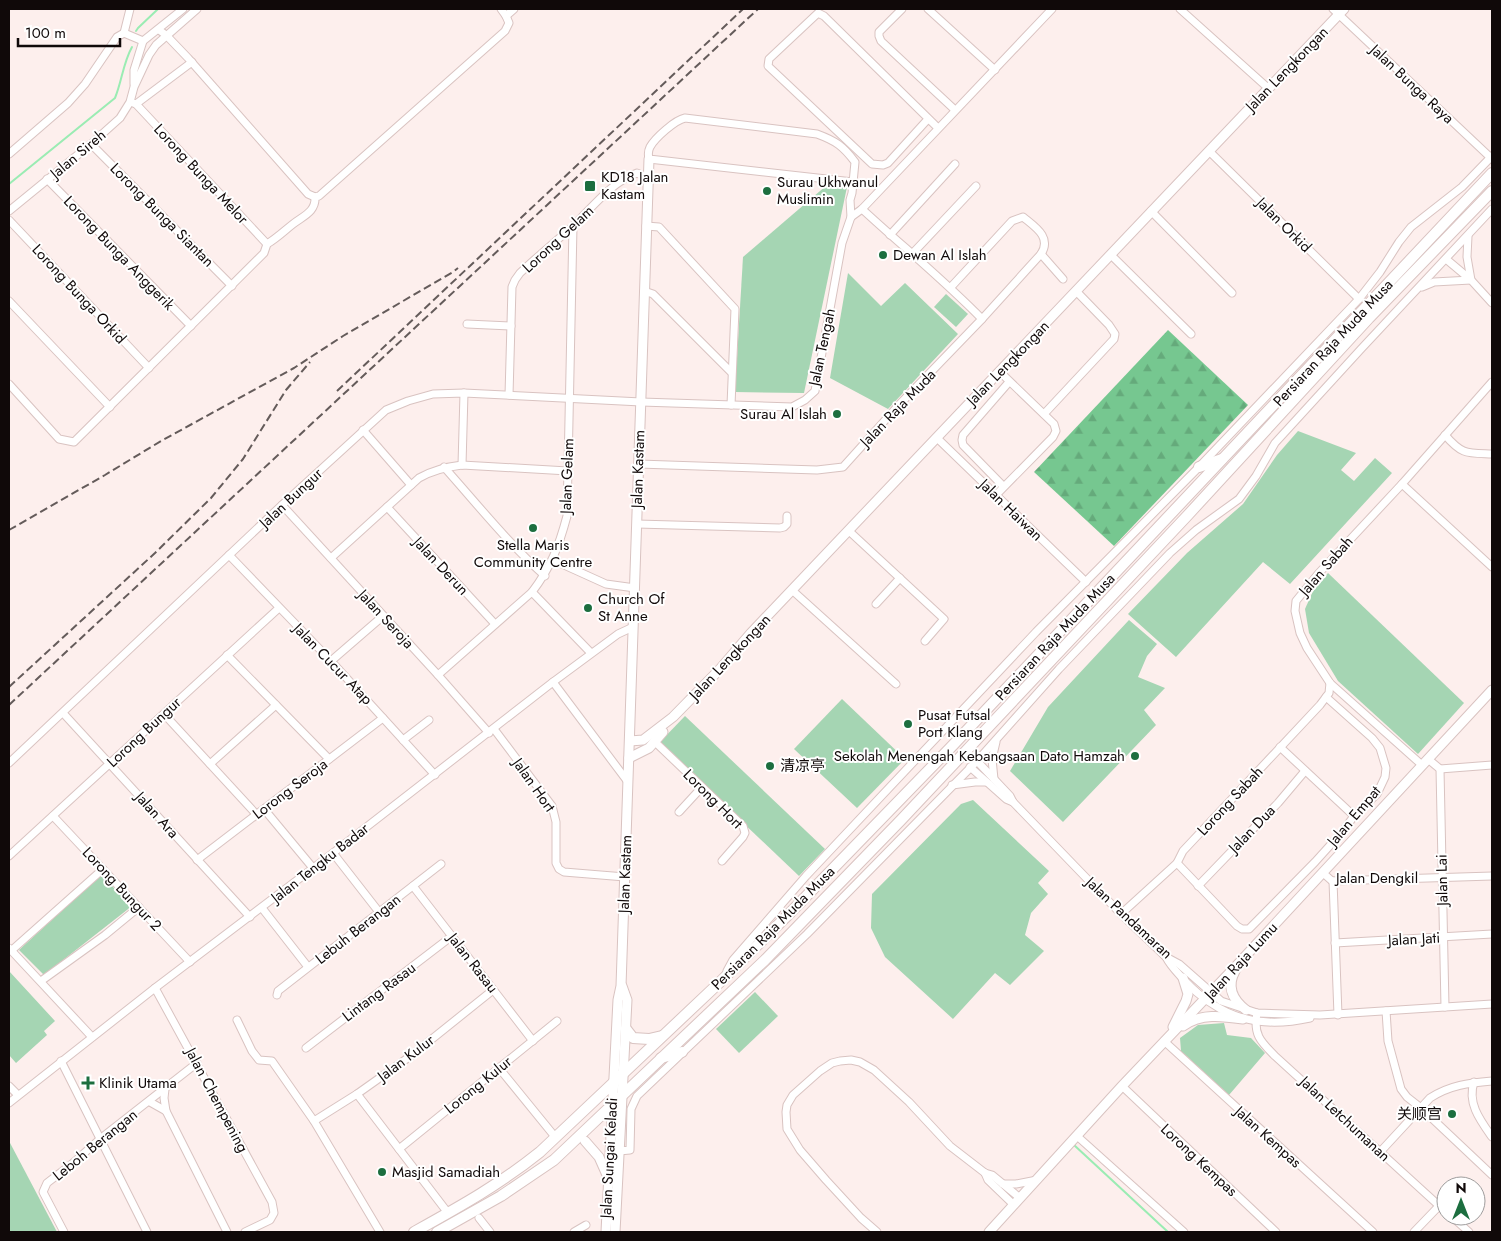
<svg xmlns="http://www.w3.org/2000/svg" width="1501" height="1241" viewBox="0 0 1501 1241" font-family="Jost,'Noto Sans SC',sans-serif">
  <style>
    .green { fill: #a5d5b3 }
    .forest { fill: url(#forest-firs) }
    .lines { fill: none; stroke-linecap: round; stroke-linejoin: round }
    .stream { stroke: #9aecb3; stroke-width: 2 }
    .minor-casing { stroke: #d9c3c1; stroke-width: 9 }
    .tertiary-casing { stroke: #d9c3c1; stroke-width: 11 }
    .secondary-casing { stroke: #d9c3c1; stroke-width: 12 }
    .minor { stroke: #fff; stroke-width: 7 }
    .tertiary { stroke: #fff; stroke-width: 9 }
    .secondary { stroke: #fff; stroke-width: 10 }
    .rail { stroke: #645b5a; stroke-width: 2; stroke-dasharray: 8 4; stroke-linecap: butt }
    .poi-dot { fill: #1c6e3f; stroke: #fff; stroke-width: 2 }
    .labels { text-anchor: middle; stroke-width: 4; stroke-linejoin: round; paint-order: stroke }
    .street-label { font-size: 15px; fill: #100909; stroke: #fff }
    .poi-label { font-size: 15px; fill: #100909; stroke: #fff; text-anchor: start }
  </style>
  <defs>
    <pattern id="forest-firs" width="22" height="20" patternUnits="userSpaceOnUse" patternTransform="scale(1.25)"><rect width="22" height="20" fill="#76c790"/><path d="M5 1l3.5 6h-7zM16 11l3.5 6h-7z" fill="#65aa7b"/></pattern>
  </defs>
  <rect width="100%" height="100%" fill="#fdefed"/>
  <g class="green">
    <polygon points="827,185 847,187 804,393 735,392 743,257"/>
    <polygon points="848,273 881,306 905,283 958,334 888,409 830,378"/>
    <polygon points="946,294 968,314 956,327 934,307"/>
    <polygon points="1298,431 1356,453 1341,470 1354,481 1375,458 1392,473 1290,584 1263,562 1176,657 1128,614 1187,553 1243,504 1277,455"/>
    <polygon points="1328,573 1464,703 1418,754 1338,681 1309,633 1305,609 1313,591"/>
    <polygon points="1129,620 1157,644 1147,656 1138,677 1165,688 1144,710 1156,725 1063,822 1010,771 1048,707"/>
    <polygon points="842,699 905,759 857,808 794,749"/>
    <polygon points="685,716 825,849 799,876 659,743"/>
    <polygon points="973,800 1049,871 1038,883 1048,894 1031,913 1025,935 1044,951 1010,985 995,973 953,1019 885,957 871,928 872,894 961,804"/>
    <polygon points="101,875 132,906 44,975 19,950"/>
    <polygon points="9,971 55,1021 44,1031 47,1035 16,1063 9,1055"/>
    <polygon points="755,992 778,1016 739,1053 716,1029"/>
    <polygon points="1224,1023 1227,1035 1251,1038 1265,1053 1229,1095 1181,1051 1180,1038 1198,1025"/>
    <polygon points="9,1141 57,1232 9,1232"/>
  </g>
  <polygon class="forest" points="1168,330 1248,405 1114,546 1034,472"/>
  <g class="lines">
    <g class="stream">
      <polyline points="136,31 138,28 158,9"/>
      <path d="M9,184L115,98C122,81 123,63 132,47"/>
      <polyline points="1074,1145 1168,1232"/>
    </g>
    <defs>
      <g id="minor">
        <polyline points="501,9 506,16 514,9"/>
        <polyline points="902,9 879,32 879,36 881,41 955,110"/>
        <polyline points="928,9 995,70"/>
        <polyline points="1180,9 1268,88"/>
        <polyline points="1333,9 1491,158"/>
        <polyline points="159,30 166,35 188,58 308,194 315,197 319,196 505,31 509,23 506,16"/>
        <polyline points="124,33 130,9"/>
        <polyline points="134,84 134,70 143,41 183,9"/>
        <polyline points="133,103 136,104 192,62"/>
        <polyline points="136,104 267,244"/>
        <polyline points="928,119 888,163 883,165 872,164 768,66 769,59 818,13 824,16 938,128"/>
        <polyline points="91,144 232,286"/>
        <polyline points="1209,151 1359,299"/>
        <polyline points="9,154 68,103 85,84 117,37 124,33 143,41"/>
        <polyline points="47,179 191,326"/>
        <polyline points="9,211 91,144 120,118 130,102 134,87 149,55 156,45 197,9"/>
        <polyline points="1151,211 1232,293"/>
        <path d="M851,217L850,200L852,193L855,162C843,146 836,141 817,134L685,118C675,120 655,138 650,147C648,151 648,155 649,159L853,182"/>
        <polyline points="9,220 149,368"/>
        <polyline points="646,226 659,227 735,309 731,405"/>
        <polyline points="890,235 955,164"/>
        <polyline points="912,254 976,186"/>
        <polyline points="1041,254 1063,279"/>
        <polyline points="1111,255 1191,334"/>
        <polyline points="1446,259 1471,280 1492,303"/>
        <path d="M951,287L1012,221L1023,217C1035,227 1052,237 1041,254L982,319"/>
        <polyline points="1422,287 1434,282 1471,280 1467,257 1468,236"/>
        <polyline points="644,291 653,294 731,372"/>
        <polyline points="9,301 110,407"/>
        <polyline points="467,324 511,326"/>
        <polyline points="1492,382 1402,484 1492,567"/>
        <path d="M9,384L59,439L74,442L264,253L267,244C277,238 284,231 293,224C303,216 316,212 315,197"/>
        <path d="M509,395L512,287L515,280L520,273C537,257 555,242 572,227C592,208 611,182 637,173L648,178"/>
        <polyline points="1044,414 1114,339 1115,334 1109,325 1076,291"/>
        <polyline points="363,430 411,485"/>
        <path d="M1445,435C1462,455 1467,453 1492,454"/>
        <polyline points="937,438 1086,582"/>
        <path d="M639,464L817,470L843,467L897,407L982,319C944,280 902,246 862,209"/>
        <polyline points="462,465 464,393"/>
        <path d="M444,467C477,504 508,543 545,576"/>
        <polyline points="1402,484 1318,574 1296,601 1295,611 1300,633 1307,648 1330,683 1422,765"/>
        <polyline points="1003,486 963,445 962,440 963,435 1009,382"/>
        <polyline points="996,495 1053,437 1056,431 1054,424 999,371"/>
        <polyline points="282,505 438,675 489,733"/>
        <polyline points="387,507 495,624"/>
        <polyline points="637,524 780,528 784,527 787,524 787,516"/>
        <polyline points="849,531 944,619 925,641"/>
        <polyline points="229,555 331,661 435,775"/>
        <path d="M331,558L419,478C433,470 445,467 462,465L568,471"/>
        <polyline points="553,560 606,584 635,588"/>
        <polyline points="793,591 896,684"/>
        <polyline points="532,592 591,653"/>
        <polyline points="876,604 900,578"/>
        <polyline points="227,655 329,759"/>
        <polyline points="331,661 383,616"/>
        <path d="M438,675L532,592C551,567 559,546 567,516L573,226"/>
        <polyline points="553,682 628,782"/>
        <polyline points="63,713 250,917"/>
        <polyline points="164,714 256,814"/>
        <polyline points="494,729 552,806 556,822 556,863 559,869 564,872 625,877"/>
        <polyline points="403,740 429,720"/>
        <polyline points="654,741 743,826 745,833 743,837 722,861"/>
        <polyline points="1280,747 1354,816"/>
        <polyline points="1428,759 1440,769 1445,1007"/>
        <polyline points="977,761 1010,796 1013,802 1121,914 1166,957 1179,964 1221,1001 1257,1013 1320,1015 1492,1004"/>
        <polyline points="9,763 282,505 386,410 408,401 433,394 464,393 641,402 792,407 805,400 815,391 842,243 851,217 862,209 1052,9"/>
        <polyline points="210,764 276,705"/>
        <polyline points="970,767 1006,799 1013,802"/>
        <polyline points="1440,769 1492,765"/>
        <polyline points="994,779 992,759 996,742"/>
        <polyline points="952,785 975,782 986,782"/>
        <polyline points="264,809 313,868"/>
        <polyline points="679,812 702,787"/>
        <polyline points="53,816 190,962"/>
        <polyline points="333,853 379,912"/>
        <polyline points="9,856 279,608"/>
        <polyline points="197,860 383,718"/>
        <polyline points="1177,863 1237,926 1242,929 1249,929 1315,862 1343,831 1354,816 1377,794 1385,777 1386,768 1380,748 1372,738 1326,697"/>
        <polyline points="1323,873 1332,881 1492,876"/>
        <polyline points="1333,881 1338,1015"/>
        <polyline points="413,886 533,1041"/>
        <polyline points="1198,886 1278,803 1305,771"/>
        <polyline points="262,908 308,967"/>
        <polyline points="1121,914 1177,863 1183,851 1320,705 1329,693 1330,683"/>
        <polyline points="1335,943 1492,934"/>
        <polyline points="9,948 92,1037"/>
        <polyline points="12,950 103,869"/>
        <path d="M1166,957C1171,967 1178,973 1185,981C1221,1019 1260,1029 1310,1018"/>
        <polyline points="727,971 733,960 806,876 1036,632 1199,467 1359,299 1380,272 1399,242 1411,227 1462,187 1492,156"/>
        <polyline points="41,981 105,935 139,907"/>
        <polyline points="155,988 272,1202 274,1213 270,1220 245,1232"/>
        <polyline points="277,995 278,991 441,864"/>
        <polyline points="1386,1011 1388,1041 1401,1089 1407,1097 1421,1108 1492,1175"/>
        <path d="M1257,1013C1253,1035 1261,1042 1275,1056L1446,1212"/>
        <polyline points="237,1020 252,1051 259,1060 272,1061 314,1121 380,1232"/>
        <polyline points="1164,1041 1373,1232"/>
        <polyline points="306,1048 452,936"/>
        <polyline points="61,1061 147,1232"/>
        <polyline points="499,1068 556,1138"/>
        <path d="M1474,1082C1467,1103 1480,1120 1492,1137"/>
        <polyline points="9,1086 18,1095"/>
        <polyline points="1122,1086 1276,1232"/>
        <polyline points="165,1089 164,1098 166,1111"/>
        <polyline points="357,1094 448,1213"/>
        <polyline points="150,1102 166,1111 227,1232"/>
        <polyline points="9,1103 155,988 333,853 553,682 618,634 633,627"/>
        <polyline points="314,1121 357,1094 412,1055 493,990"/>
        <polyline points="1077,1136 1184,1232"/>
        <polyline points="399,1149 557,1021"/>
        <polyline points="619,1151 630,1150 631,1109 637,1096 807,934 977,761 1059,669 1170,553 1196,530 1239,499 1256,476 1275,443 1361,349 1492,209"/>
        <path d="M1381,1151L1430,1098C1450,1085 1469,1083 1492,1081"/>
        <polyline points="985,1173 988,1180 1014,1205"/>
        <polyline points="1003,1184 1016,1184 1037,1180"/>
        <polyline points="1451,1216 1469,1232"/>
        <polyline points="479,1218 490,1232"/>
        <polyline points="64,1232 43,1192 47,1183 73,1163 100,1139 197,1063"/>
        <polyline points="574,1232 586,1225"/>
        <polyline points="877,1232 861,1218 826,1180 800,1150 787,1129 786,1112 787,1105 793,1095 820,1071 832,1063 840,1061 851,1060 860,1062 874,1070 909,1102 950,1146 985,1173 992,1175 1020,1198"/>
        <polyline points="1414,1232 1439,1206"/>
      </g>
      <g id="tertiary">
        <polyline points="630,741 643,740 673,717 720,669 751,633 1344,9"/>
        <polyline points="629,758 649,748 663,732"/>
        <path d="M1235,971C1226,987 1233,1000 1246,1010"/>
        <path d="M1183,1026C1201,1013 1222,1016 1243,1019"/>
        <polyline points="1173,1027 1186,1001 1188,994 1183,978"/>
        <polyline points="585,1141 599,1157 607,1175"/>
        <polyline points="606,1232 618,1000 621,986 649,159"/>
        <polyline points="615,1232 627,1000 622,986"/>
        <polyline points="989,1232 1122,1086 1238,964 1492,690"/>
      </g>
      <g id="secondary">
        <polyline points="1199,467 1222,459"/>
        <polyline points="626,1029 633,1038 649,1039 662,1036"/>
        <polyline points="661,1058 682,1052"/>
        <path d="M414,1232C459,1207 499,1185 540,1152L720,982L786,917L954,744L1492,173"/>
        <polyline points="437,1232 501,1196 554,1160 765,960 901,820 1187,516 1369,318 1492,191"/>
      </g>
    </defs>
    <use href="#minor" class="minor-casing"/>
    <use href="#tertiary" class="tertiary-casing"/>
    <use href="#secondary" class="secondary-casing"/>
    <use href="#minor" class="minor"/>
    <use href="#tertiary" class="tertiary"/>
    <use href="#secondary" class="secondary"/>
    <g class="rail">
      <polyline points="337,391 743,9"/>
      <polyline points="9,530 105,475 161,441 294,368 343,336 453,272 458,268"/>
      <polyline points="9,687 155,553 211,498 243,459 286,390 310,362"/>
      <polyline points="9,705 758,9"/>
    </g>
  </g>
  <g class="poi-dot">
    <rect x="584" y="180" width="12" height="12" rx="2.5"/>
    <circle cx="767" cy="191" r="5"/>
    <circle cx="883" cy="255" r="5"/>
    <circle cx="837" cy="414" r="5"/>
    <circle cx="533" cy="528" r="5"/>
    <circle cx="588" cy="608" r="5"/>
    <circle cx="908" cy="724" r="5"/>
    <circle cx="1135" cy="756" r="5"/>
    <circle cx="770" cy="766" r="5"/>
    <path d="M85.5 1075.5h5v5h5v5h-5v5h-5v-5h-5v-5h5z"/>
    <circle cx="1452" cy="1114" r="5"/>
    <circle cx="382" cy="1172" r="5"/>
  </g>
  <g class="labels">
    <g class="street-label">
      <text transform="translate(1287 69) rotate(-46)" y="5">Jalan Lengkongan</text>
      <text transform="translate(1412 84) rotate(43)" y="5">Jalan Bunga Raya</text>
      <text transform="translate(78 154) rotate(-40)" y="5">Jalan Sireh</text>
      <text transform="translate(201 174) rotate(47)" y="5">Lorong Bunga Melor</text>
      <text transform="translate(162 215) rotate(45)" y="5">Lorong Bunga Siantan</text>
      <text transform="translate(1284 225) rotate(45)" y="5">Jalan Orkid</text>
      <text transform="translate(558 239) rotate(-43)" y="5">Lorong Gelam</text>
      <text transform="translate(119 253) rotate(46)" y="5">Lorong Bunga Anggerik</text>
      <text transform="translate(79 294) rotate(47)" y="5">Lorong Bunga Orkid</text>
      <text transform="translate(1333 343) rotate(-47)" y="5">Persiaran Raja Muda Musa</text>
      <text transform="translate(822 347) rotate(-78)" y="5">Jalan Tengah</text>
      <text transform="translate(1008 363) rotate(-46)" y="5">Jalan Lengkongan</text>
      <text transform="translate(898 408) rotate(-46)" y="5">Jalan Raja Muda</text>
      <text transform="translate(638 469) rotate(-88)" y="5">Jalan Kastam</text>
      <text transform="translate(567 476) rotate(-88)" y="5">Jalan Gelam</text>
      <text transform="translate(291 498) rotate(-43)" y="5">Jalan Bungur</text>
      <text transform="translate(1011 510) rotate(44)" y="5">Jalan Haiwan</text>
      <text transform="translate(441 566) rotate(47)" y="5">Jalan Derun</text>
      <text transform="translate(1326 566) rotate(-49)" y="5">Jalan Sabah</text>
      <text transform="translate(386 619) rotate(47)" y="5">Jalan Seroja</text>
      <text transform="translate(1055 637) rotate(-47)" y="5">Persiaran Raja Muda Musa</text>
      <text transform="translate(730 657) rotate(-47)" y="5">Jalan Lengkongan</text>
      <text transform="translate(333 664) rotate(46)" y="5">Jalan Cucur Atap</text>
      <text transform="translate(144 732) rotate(-43)" y="5">Lorong Bungur</text>
      <text transform="translate(534 785) rotate(55)" y="5">Jalan Hort</text>
      <text transform="translate(290 789) rotate(-37)" y="5">Lorong Seroja</text>
      <text transform="translate(713 799) rotate(45)" y="5">Lorong Hort</text>
      <text transform="translate(1230 801) rotate(-47)" y="5">Lorong Sabah</text>
      <text transform="translate(157 815) rotate(48)" y="5">Jalan Ara</text>
      <text transform="translate(1354 816) rotate(-50)" y="5">Jalan Empat</text>
      <text transform="translate(1252 829) rotate(-46)" y="5">Jalan Dua</text>
      <text transform="translate(320 863) rotate(-38)" y="5">Jalan Tengku Badar</text>
      <text transform="translate(625 874) rotate(-88)" y="5">Jalan Kastam</text>
      <text x="1377" y="883">Jalan Dengkil</text>
      <text transform="translate(1442 880) rotate(-91)" y="5">Jalan Lai</text>
      <text transform="translate(122 889) rotate(47)" y="5">Lorong Bungur 2</text>
      <text transform="translate(1129 918) rotate(43)" y="5">Jalan Pandamaran</text>
      <text transform="translate(773 928) rotate(-45)" y="5">Persiaran Raja Muda Musa</text>
      <text transform="translate(358 929) rotate(-38)" y="5">Lebuh Berangan</text>
      <text transform="translate(1414 939) rotate(-3)" y="5">Jalan Jati</text>
      <text transform="translate(1241 961) rotate(-47)" y="5">Jalan Raja Lumu</text>
      <text transform="translate(473 963) rotate(52)" y="5">Jalan Rasau</text>
      <text transform="translate(379 992) rotate(-37)" y="5">Lintang Rasau</text>
      <text transform="translate(406 1058) rotate(-37)" y="5">Jalan Kulur</text>
      <text transform="translate(478 1085) rotate(-39)" y="5">Lorong Kulur</text>
      <text transform="translate(217 1100) rotate(62)" y="5">Jalan Chempening</text>
      <text transform="translate(1345 1119) rotate(43)" y="5">Jalan Letchumanan</text>
      <text transform="translate(1268 1137) rotate(42)" y="5">Jalan Kempas</text>
      <text transform="translate(95 1145) rotate(-39)" y="5">Leboh Berangan</text>
      <text transform="translate(609 1158) rotate(-87)" y="5">Jalan Sungai Keladi</text>
      <text transform="translate(1199 1160) rotate(43)" y="5">Lorong Kempas</text>
    </g>
    <g class="poi-label">
      <text x="601" y="182">KD18 Jalan<tspan x="601" dy="17">Kastam</tspan></text>
      <text x="777" y="187">Surau Ukhwanul<tspan x="777" dy="17">Muslimin</tspan></text>
      <text x="893" y="260">Dewan Al Islah</text>
      <text x="827" y="419" text-anchor="end">Surau Al Islah</text>
      <text x="533" y="550" text-anchor="middle">Stella Maris<tspan x="533" dy="17">Community Centre</tspan></text>
      <text x="598" y="604">Church Of<tspan x="598" dy="17">St Anne</tspan></text>
      <text x="918" y="720">Pusat Futsal<tspan x="918" dy="17">Port Klang</tspan></text>
      <text x="1125" y="761" text-anchor="end">Sekolah Menengah Kebangsaan Dato Hamzah</text>
      <text x="780" y="771">清凉亭</text>
      <text x="99" y="1088">Klinik Utama</text>
      <text x="1442" y="1119" text-anchor="end">关顺宫</text>
      <text x="392" y="1177">Masjid Samadiah</text>
    </g>
  </g>
  <rect width="1501" height="1241" fill="none" stroke="#100909" stroke-width="20"/>
  <g transform="translate(1461 1201)"><circle r="24" fill="#ffffff" stroke="#9f9d9d"/>
  <path d="M0-4L9 19L0 12L-9 19Z" fill="#1c6e3f"/>
  <text y="-8" font-size="14" font-weight="bold" text-anchor="middle" fill="#100909">N</text>
  </g>
  <path d="M18 38v8h102v-8" fill="none" stroke="#100909" stroke-width="2.5"/>
  <text x="25" y="38" font-size="15" fill="#100909" stroke="#ffffff" stroke-width="4" paint-order="stroke">100 m</text>
</svg>
